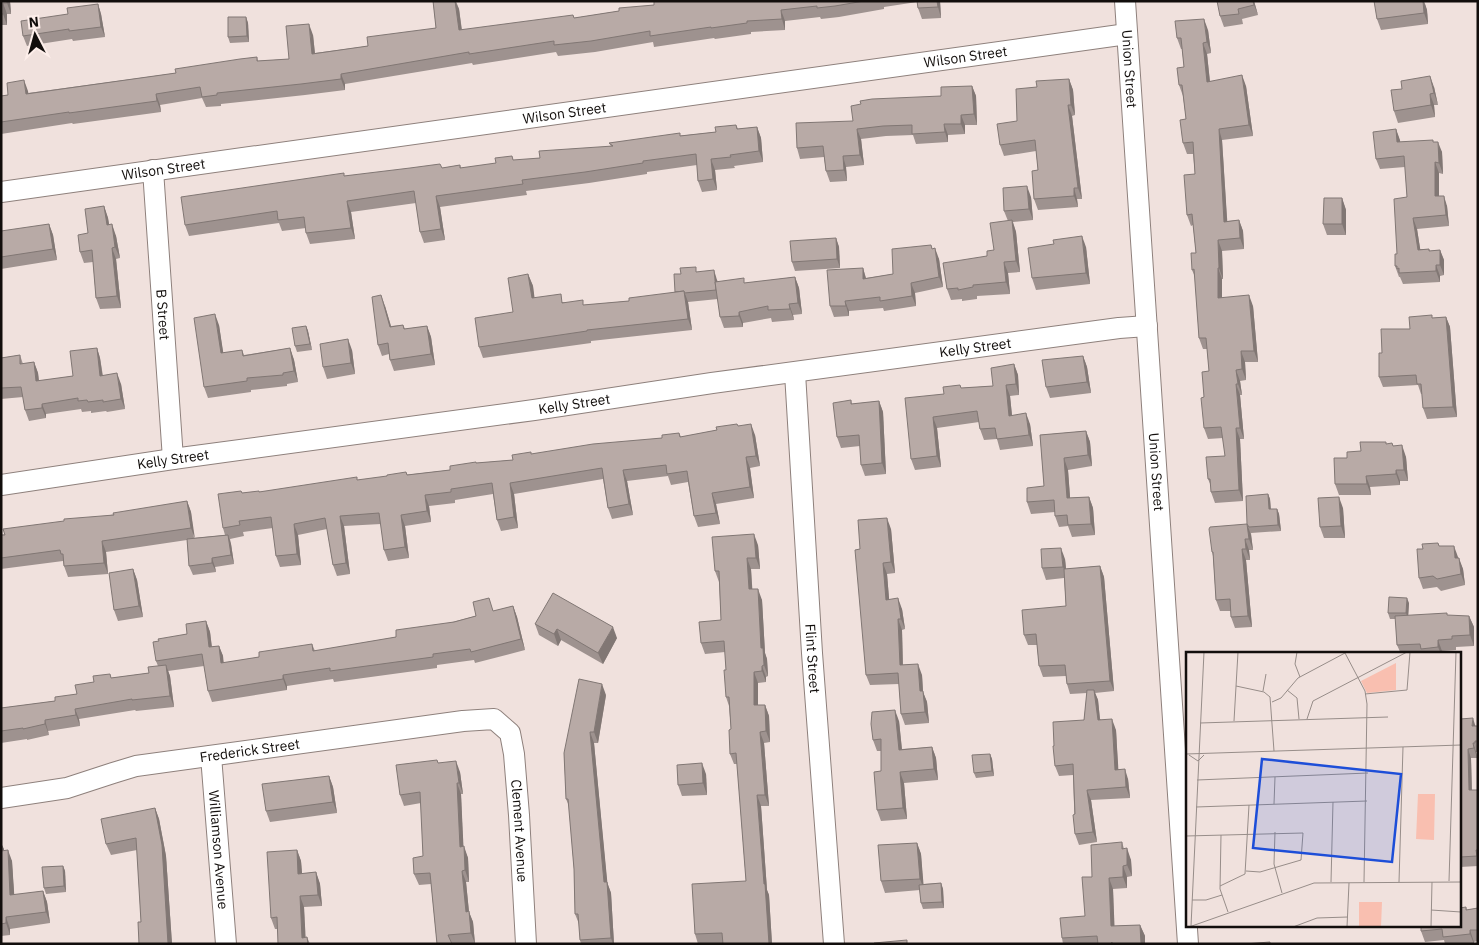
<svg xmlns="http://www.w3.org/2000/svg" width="1479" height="945" viewBox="0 0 1479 945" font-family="'IBM Plex Sans',sans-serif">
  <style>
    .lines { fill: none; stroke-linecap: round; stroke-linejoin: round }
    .street-casing { stroke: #8e807c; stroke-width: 22 }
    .street { stroke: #fff; stroke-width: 20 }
    .wall { fill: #9e928f }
    .shaded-wall { fill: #817774 }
    .building { fill: #b8aaa6; stroke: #817774 }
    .labels { text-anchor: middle; stroke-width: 4; stroke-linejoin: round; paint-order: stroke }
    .street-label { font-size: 14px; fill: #120e0c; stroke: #fdeeea }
    .inset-road { fill: none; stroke: #978d89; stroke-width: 1 }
    .view { fill: #1d4ed8; fill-opacity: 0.15; stroke: #1d4ed8; stroke-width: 2.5 }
    .inset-edge { fill: none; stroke: #120e0c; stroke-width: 2.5 }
  </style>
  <rect width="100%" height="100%" fill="#f0e1dd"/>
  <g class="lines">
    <defs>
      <g id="street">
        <path id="s1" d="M1125,1L1188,944"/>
        <path id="s2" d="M153,170L173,459"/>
        <path id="s3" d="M1,192L1127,34"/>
        <path id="s4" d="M795,373L812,653L834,944"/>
        <path id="s5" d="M1,485L173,459L534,410L712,383L1119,328L1147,326"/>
        <path id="s6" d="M211,756L226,944"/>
        <path id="s7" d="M1,798L67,788L113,773L136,766L463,721L494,719L510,733L514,754L519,815L526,944"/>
      </g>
    </defs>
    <use href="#street" class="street-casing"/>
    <use href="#street" class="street"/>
  </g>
  <g class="wall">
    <polygon points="1,1 10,1 11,14 7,14 7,25 1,25"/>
    <polygon points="433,1 456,1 459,9 462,30 574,18 619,11 654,5 654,1 940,1 941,18 922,19 918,8 917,2 884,7 884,9 839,17 821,19 820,17 785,21 785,30 751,32 751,34 715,39 714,38 654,47 653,42 595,52 558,56 556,52 473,65 472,63 345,84 345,90 305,95 221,104 221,106 206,107 202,98 160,105 161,112 73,124 72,123 1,134 1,96 28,91 28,93 176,73 257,57 258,61 289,59 313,35 315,53 368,46 436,28"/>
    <polygon points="1254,1 1258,15 1242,19 1243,24 1224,27 1220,16"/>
    <polygon points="98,4 101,14 105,37 73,41 72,39 27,46 23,36 68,14"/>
    <polygon points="1425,4 1427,10 1428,24 1381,30 1377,19"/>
    <polygon points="246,17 248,23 249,42 230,43 228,37"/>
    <polygon points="1208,30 1211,53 1207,54 1210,81 1246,86 1253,136 1222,140 1227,221 1239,220 1243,231 1244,249 1222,251 1223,279 1222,279 1222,298 1253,306 1258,362 1245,362 1246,380 1240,381 1242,395 1240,395 1244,439 1240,439 1243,501 1215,503 1211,492 1211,486 1208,479 1225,456 1223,438 1208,439 1204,428 1204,397 1209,371 1207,349 1203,349 1199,338 1195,277 1192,270 1196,253 1193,225 1191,226 1187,215 1195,174 1193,154 1187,154 1183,143 1186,119 1183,96 1179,85 1184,67 1182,49 1181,49 1177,38"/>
    <polygon points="1069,79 1073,90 1075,115 1072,116 1082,199 1077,199 1078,207 1038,210 1034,199 1038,170 1036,151 1004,156 1000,145 1017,121 1037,87"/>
    <polygon points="972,86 976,96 977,125 965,125 965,134 948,135 948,142 916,144 913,135 886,136 861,139 864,165 846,167 847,181 830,182 826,171 824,157 800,159 797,148 853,121 941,96"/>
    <polygon points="1434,87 1438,105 1434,105 1435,117 1398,123 1394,111"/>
    <polygon points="736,125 738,129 757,127 761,138 763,162 734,166 735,168 715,170 717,190 702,192 698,181 697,165 647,172 647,174 589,183 526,191 527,195 440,207 445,240 424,243 420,232 416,203 351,212 355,239 310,244 306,233 306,228 282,231 279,223 189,236 185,225 344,173 344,176 442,168 460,165 461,168 540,158 611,146 609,143 716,132"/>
    <polygon points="1396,129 1400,142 1434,142 1442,152 1443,174 1439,173 1439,196 1447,206 1449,226 1417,229 1420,249 1429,249 1430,251 1440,250 1444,260 1444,275 1440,276 1440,282 1403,284 1400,277 1399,277 1395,266 1407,197 1405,167 1380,169 1376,159"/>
    <polygon points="1031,197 1033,220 1013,222 1016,232 1020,272 1008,273 1010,294 977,296 977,299 962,301 962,299 951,300 947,289 994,250 1008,221 1004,211"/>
    <polygon points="1342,198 1346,210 1346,235 1327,235 1323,224"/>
    <polygon points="104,206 108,218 109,225 116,236 120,258 116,259 121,308 100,309 96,298 93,262 84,263 80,252 88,233"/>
    <polygon points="49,224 53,235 57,260 1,269 1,234"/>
    <polygon points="836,238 839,247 840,268 795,271 792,262"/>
    <polygon points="1054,244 1086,247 1090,284 1036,290 1032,278"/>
    <polygon points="932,249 939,259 943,287 915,293 916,306 884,311 883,308 849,311 849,316 834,317 830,306 863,268 866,278 893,274"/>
    <polygon points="698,272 717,280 718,282 745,283 795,277 799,288 802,314 793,315 794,320 772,322 771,318 743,323 743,327 724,328 720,317 718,299 688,302 692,330 591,341 591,343 483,358 479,347 513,312 528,274 533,286 534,298 584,305 629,301 675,292"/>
    <polygon points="385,306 391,326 403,325 405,329 427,326 431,337 435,365 394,371 390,360 389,354 382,356 378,345"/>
    <polygon points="1446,317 1450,327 1457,417 1427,419 1423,408 1422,394 1421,394 1418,385 1383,387 1379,377 1382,353 1410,329 1433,318"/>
    <polygon points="219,325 223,353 242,350 244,355 290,348 294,360 298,382 287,384 287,386 251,390 251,392 208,398 204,387"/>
    <polygon points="306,326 308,331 312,350 297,352 295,346"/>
    <polygon points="97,348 100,358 103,376 121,384 125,409 107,412 106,411 91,413 91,411 82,412 81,409 46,414 46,418 29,421 25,410 23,397 1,399 1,358 20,355 23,364 34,362 38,373 39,381 73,376"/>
    <polygon points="352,350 355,374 327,379 323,367"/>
    <polygon points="1083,356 1087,367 1091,393 1050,398 1046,387"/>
    <polygon points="1014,364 1018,375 1019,395 1010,396 1012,415 1030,424 1033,446 1000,450 997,439 984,440 980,429 979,422 937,428 941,467 915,470 911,459 944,394 962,388 993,386"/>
    <polygon points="851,400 852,404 879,401 883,412 886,474 865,476 861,465 860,446 841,448 837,437"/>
    <polygon points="738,426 755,435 760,466 750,468 754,498 716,504 720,524 698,527 694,516 688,482 671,485 668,476 627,481 633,515 612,519 608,508 603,479 514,494 518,528 501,531 497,520 493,494 455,500 455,503 429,506 431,522 405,526 409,558 388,561 384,550 381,524 344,526 350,574 337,576 333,565 327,529 298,535 301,565 280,567 276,556 273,528 243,532 244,536 230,539 231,544 234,564 215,567 216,572 193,575 189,566 187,540 106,552 108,574 68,577 64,566 63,561 1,569 1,535 187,501 191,512 194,538 225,535 223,528 241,491 242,493 260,492 358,480 450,470 476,463 513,460 532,454 662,438 679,433 681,437"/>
    <polygon points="1086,431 1090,442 1092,466 1068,470 1070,498 1089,497 1093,508 1095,535 1072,537 1068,526 1059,527 1055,516 1055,512 1031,514 1027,502 1044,486 1040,435"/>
    <polygon points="1387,444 1393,446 1406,457 1408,481 1400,481 1400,485 1370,487 1371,495 1339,495 1335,484 1347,458 1361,451"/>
    <polygon points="1268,494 1270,499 1271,509 1277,509 1279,514 1281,531 1251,533 1253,550 1249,550 1250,560 1246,560 1252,627 1235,628 1231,617 1231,611 1220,611 1216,600 1213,556 1212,552 1247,524"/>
    <polygon points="1343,508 1345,538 1324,538 1320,527"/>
    <polygon points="891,529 895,573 887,574 889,599 902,609 905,629 902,630 903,665 922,675 923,692 927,702 929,723 905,725 901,714 899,684 870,685 866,675 860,549"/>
    <polygon points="758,545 760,569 751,569 752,589 762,600 765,653 767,659 768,676 766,677 766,682 758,683 758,705 765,705 769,716 770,742 764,743 769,806 761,806 767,890 769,895 772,944 698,944 695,934 746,881 737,764 734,764 730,754 731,729 729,706 726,697 726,670 725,652 705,654 701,643 721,620 719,582 715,571"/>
    <polygon points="1440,546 1458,558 1463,569 1465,585 1441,591 1437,587 1423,589 1419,578"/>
    <polygon points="1065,559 1066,569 1100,566 1104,577 1114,691 1095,693 1098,700 1100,719 1116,730 1118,769 1128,779 1130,798 1091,800 1097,842 1079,845 1075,834 1073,775 1059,776 1055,766 1054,746 1084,720 1087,693 1070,694 1067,684 1066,676 1043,677 1039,666 1037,645 1028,645 1024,635 1066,606 1064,578 1046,580 1042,568"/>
    <polygon points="133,569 137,580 143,617 118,621 114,610"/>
    <polygon points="1409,603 1408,616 1469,616 1474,627 1474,646 1456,647 1456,650 1442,651 1442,654 1401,654 1397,645 1396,619 1390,619 1388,613"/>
    <polygon points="513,606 517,617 525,650 475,663 474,660 437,665 437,668 334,682 333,679 287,686 287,690 212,702 208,691 204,666 168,671 170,676 174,707 136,711 135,710 79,719 80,726 48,731 49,735 27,740 27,739 1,743 1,708 55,701 77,694 111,678 149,673 158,666 156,661 159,641 187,634 206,621 210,632 212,647 219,646 223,656 223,663 259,657 312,644 315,651 396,637"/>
    <polygon points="535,624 617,638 603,664 561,640 558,646 539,635"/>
    <polygon points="606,695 598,743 594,743 607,882 611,893 614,944 581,944 580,940 579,924 575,914 574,869 569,806 566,799 564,753"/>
    <polygon points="1460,719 1475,726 1478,726 1478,752 1476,752 1477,758 1471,758 1472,790 1478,790 1478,866 1460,867"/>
    <polygon points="899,721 902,749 932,747 936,758 938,780 904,783 907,819 881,821 877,810 881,771 881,751 877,751 873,740"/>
    <polygon points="990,754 992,759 994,776 976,778 974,773"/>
    <polygon points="438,763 460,772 463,794 461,794 463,846 468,858 469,882 466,882 469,912 473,922 475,944 437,944 431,884 419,885 414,874 423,856 421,803 404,806 400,795"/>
    <polygon points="706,774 707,795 682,796 678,785"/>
    <polygon points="329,776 333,787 337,813 270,822 266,811"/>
    <polygon points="155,808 159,819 166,856 172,944 141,922 137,850 111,855 106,844"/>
    <polygon points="1122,842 1124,849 1131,860 1132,876 1127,877 1127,888 1113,889 1114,926 1140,925 1145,936 1145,944 1063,944 1062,938 1085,916 1092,877"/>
    <polygon points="1,843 4,850 12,861 14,895 43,891 47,902 50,923 10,929 10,935 1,936"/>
    <polygon points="917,843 921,854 923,884 941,883 943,889 944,908 923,909 921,903 920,890 885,893 881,881"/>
    <polygon points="297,850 301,861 302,874 316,872 320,884 322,906 304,907 305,938 307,937 310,944 278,944 278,929 275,929 271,918"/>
    <polygon points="63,866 65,871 66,892 46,894 44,888"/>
    <polygon points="1466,907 1467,910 1478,908 1478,941 1474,942 1474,944 1445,944 1444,940 1425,942 1421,931"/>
  </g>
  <g class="shaded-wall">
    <polygon points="7,1 10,1 11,14 7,3"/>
    <polygon points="455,1 459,9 463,41 459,30"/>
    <polygon points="937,1 940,1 941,18 938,7"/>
    <polygon points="1253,1 1254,1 1258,15 1254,5"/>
    <polygon points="1422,1 1424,1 1427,10 1428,24 1424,13"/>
    <polygon points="3,3 7,14 7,25 3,14"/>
    <polygon points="98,4 101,14 105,37 101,27"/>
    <polygon points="781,10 785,21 785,30 782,19"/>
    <polygon points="246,17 248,23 249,42 247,36"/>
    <polygon points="1204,19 1208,30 1211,53 1207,42"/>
    <polygon points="309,24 313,35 316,65 312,54"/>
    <polygon points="1203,43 1207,54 1211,93 1207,82"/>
    <polygon points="341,74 345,84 345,90 341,79"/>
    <polygon points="1242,75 1246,86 1253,136 1249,125"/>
    <polygon points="1430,76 1434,87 1438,105 1434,93"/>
    <polygon points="1069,79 1073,90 1075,115 1071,105"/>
    <polygon points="24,80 28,91 30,104 26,94"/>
    <polygon points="972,86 976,96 977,125 974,114"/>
    <polygon points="156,94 160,105 161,112 157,101"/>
    <polygon points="1430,94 1434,105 1435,117 1431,105"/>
    <polygon points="1068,105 1072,116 1082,199 1078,188"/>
    <polygon points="961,115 965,125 965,134 961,124"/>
    <polygon points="944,124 948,135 948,142 945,132"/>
    <polygon points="757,127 761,138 763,162 759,151"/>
    <polygon points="857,129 861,139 864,165 860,155"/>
    <polygon points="1219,129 1222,140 1228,233 1224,222"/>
    <polygon points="1396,129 1400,140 1401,152 1397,142"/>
    <polygon points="1438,142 1442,152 1443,174 1439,163"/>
    <polygon points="843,156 846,167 847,181 844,170"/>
    <polygon points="711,159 715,170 717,190 713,179"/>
    <polygon points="1435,162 1439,173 1439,207 1435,196"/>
    <polygon points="1027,186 1031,197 1033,220 1029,209"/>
    <polygon points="1074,188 1077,199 1078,207 1074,196"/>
    <polygon points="436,196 440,207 445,240 441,229"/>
    <polygon points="1444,196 1447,206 1449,226 1446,215"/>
    <polygon points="1342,198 1346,210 1346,235 1342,224"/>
    <polygon points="347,201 351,212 355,239 351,228"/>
    <polygon points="104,206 108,218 111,236 107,225"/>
    <polygon points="1413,218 1417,229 1422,260 1418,250"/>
    <polygon points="1012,220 1016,232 1020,272 1016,261"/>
    <polygon points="1239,220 1243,231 1244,249 1240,238"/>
    <polygon points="49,224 53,235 57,260 53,249"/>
    <polygon points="112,224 116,236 120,258 115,247"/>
    <polygon points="1082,236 1086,247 1090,284 1086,273"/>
    <polygon points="836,238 839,247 840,268 837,259"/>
    <polygon points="1218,240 1222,251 1223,279 1219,268"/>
    <polygon points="112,248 116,259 121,308 117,296"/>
    <polygon points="935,248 939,259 943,287 939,277"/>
    <polygon points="1440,250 1444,260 1444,275 1440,265"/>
    <polygon points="1004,262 1008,273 1010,294 1006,282"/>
    <polygon points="1436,265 1440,276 1440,282 1436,271"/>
    <polygon points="863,268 866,279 863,279"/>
    <polygon points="1218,268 1222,279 1222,309 1218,298"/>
    <polygon points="714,270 717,280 719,299 716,290"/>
    <polygon points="528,274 533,286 536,309 532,298"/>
    <polygon points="795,277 799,288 802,314 798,303"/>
    <polygon points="911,283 915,293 916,306 912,296"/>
    <polygon points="684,291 688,302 692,330 688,319"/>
    <polygon points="381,295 385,306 394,337 390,327"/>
    <polygon points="1249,295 1253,306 1258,362 1254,351"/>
    <polygon points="845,301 849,311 849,316 846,306"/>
    <polygon points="789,304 793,315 794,320 790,309"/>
    <polygon points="739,312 743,323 743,327 739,316"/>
    <polygon points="215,314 219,325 225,364 221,353"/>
    <polygon points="1446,317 1450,327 1457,417 1453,407"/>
    <polygon points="306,326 308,331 312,350 310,344"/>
    <polygon points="427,326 431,337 435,365 431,354"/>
    <polygon points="348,339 352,350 355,374 351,363"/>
    <polygon points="97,348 100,358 104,387 100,376"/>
    <polygon points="290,348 294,360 298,382 294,371"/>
    <polygon points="1241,351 1245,362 1246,380 1242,369"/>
    <polygon points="1083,356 1087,367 1091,393 1087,382"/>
    <polygon points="34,362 38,373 40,392 36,381"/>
    <polygon points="1014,364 1018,375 1019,395 1016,384"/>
    <polygon points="1236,370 1240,381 1242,395 1238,384"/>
    <polygon points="117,373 121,384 125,409 121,399"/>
    <polygon points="1236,384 1240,395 1244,439 1240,428"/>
    <polygon points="1006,385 1010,396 1013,426 1009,416"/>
    <polygon points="879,401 883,412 886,474 882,463"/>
    <polygon points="42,404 46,414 46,418 42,408"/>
    <polygon points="1026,413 1030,424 1033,446 1029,435"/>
    <polygon points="933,417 937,428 941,467 937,456"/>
    <polygon points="751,424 755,435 760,466 756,456"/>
    <polygon points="1236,428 1240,439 1243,501 1239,490"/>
    <polygon points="1086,431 1090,442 1092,466 1088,455"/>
    <polygon points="1402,445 1406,457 1408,481 1404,470"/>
    <polygon points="746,457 750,468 754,498 750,487"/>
    <polygon points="1064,458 1068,470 1071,510 1067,498"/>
    <polygon points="623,470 627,481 633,515 629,504"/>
    <polygon points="1396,470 1400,481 1400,485 1396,474"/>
    <polygon points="1366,476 1370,487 1371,495 1367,484"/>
    <polygon points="510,483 514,494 518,528 514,517"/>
    <polygon points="712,493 716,504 720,524 716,513"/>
    <polygon points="1268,494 1270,499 1271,515 1269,509"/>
    <polygon points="425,495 429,506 431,522 427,511"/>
    <polygon points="1089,497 1093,508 1095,535 1091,524"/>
    <polygon points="1339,497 1343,508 1345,538 1341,526"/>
    <polygon points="187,501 191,512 195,539 191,528"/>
    <polygon points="1277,509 1279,514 1281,531 1278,525"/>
    <polygon points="401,515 405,526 409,558 405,547"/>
    <polygon points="340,516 344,526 350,574 346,563"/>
    <polygon points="887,518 891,529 895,573 891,562"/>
    <polygon points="294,524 298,535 301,565 297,554"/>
    <polygon points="1247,524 1251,535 1253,550 1249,539"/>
    <polygon points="754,534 758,545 760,569 756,558"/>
    <polygon points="228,535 231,544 234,564 231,555"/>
    <polygon points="1245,539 1249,550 1250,560 1246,549"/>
    <polygon points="102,541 106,552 108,574 104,563"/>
    <polygon points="1454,546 1458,557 1459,569 1455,558"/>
    <polygon points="1061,548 1065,559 1067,578 1063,567"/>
    <polygon points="1242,549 1246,560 1252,627 1248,616"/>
    <polygon points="212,558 215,567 216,572 212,563"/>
    <polygon points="747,558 751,569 753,600 749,589"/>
    <polygon points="1459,558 1463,569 1465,585 1461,574"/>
    <polygon points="883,563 887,574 890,610 886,600"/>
    <polygon points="1100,566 1104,577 1114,691 1110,681"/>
    <polygon points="133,569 137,580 143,617 139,606"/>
    <polygon points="758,589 762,600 765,653 767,659 768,676 764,665 761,648"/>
    <polygon points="898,598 902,609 905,629 901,619"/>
    <polygon points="1407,598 1409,603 1408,619 1406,613"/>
    <polygon points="513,606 517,617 525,650 521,639"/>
    <polygon points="1469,616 1474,627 1474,646 1470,635"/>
    <polygon points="898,619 902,630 903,676 900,665"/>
    <polygon points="206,621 210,632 213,658 209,647"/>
    <polygon points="613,627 617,638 603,664 598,653"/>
    <polygon points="557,629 561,640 558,646 554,634"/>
    <polygon points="1438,640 1442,651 1442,654 1441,654 1438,647"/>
    <polygon points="219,646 223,656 225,674 221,663"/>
    <polygon points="918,664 922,675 923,692 927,702 929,723 925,712 920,691"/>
    <polygon points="166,665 170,676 174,707 170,696"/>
    <polygon points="762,666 766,677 766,682 762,671"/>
    <polygon points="754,672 758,683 758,716 754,705"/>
    <polygon points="283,675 287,686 287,690 283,679"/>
    <polygon points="602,684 606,695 598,743 594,732"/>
    <polygon points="1094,690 1098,700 1101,730 1098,720"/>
    <polygon points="765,705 769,716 770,742 766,731"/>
    <polygon points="75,709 79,719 80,726 76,715"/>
    <polygon points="895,710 899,721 903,761 899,750"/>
    <polygon points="1473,718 1476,728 1472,726"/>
    <polygon points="1112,719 1116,730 1119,780 1115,770"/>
    <polygon points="45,720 48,731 49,735 45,724"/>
    <polygon points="590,732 594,743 608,889 607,882 611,893 614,944 613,944 611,938 604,882"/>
    <polygon points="760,732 764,743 769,806 765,795"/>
    <polygon points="1473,743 1476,752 1477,758 1474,748"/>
    <polygon points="932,747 936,758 938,780 934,769"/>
    <polygon points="1468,749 1471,758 1472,800 1469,790"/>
    <polygon points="990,754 992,759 994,776 992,771"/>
    <polygon points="456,761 460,772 463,794 459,783"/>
    <polygon points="702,763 706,774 707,795 703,783"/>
    <polygon points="1125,769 1128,779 1130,798 1126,787"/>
    <polygon points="900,772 904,783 907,819 903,808"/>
    <polygon points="329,776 333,787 337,813 333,802"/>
    <polygon points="457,783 461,794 464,858 460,847"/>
    <polygon points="1087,790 1091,800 1097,842 1093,832"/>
    <polygon points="757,795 761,806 767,890 769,895 772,944 769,944"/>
    <polygon points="155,808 159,819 166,856 172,944 168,944"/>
    <polygon points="1,843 4,849 4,862 1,854"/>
    <polygon points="917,843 921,854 924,890 920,879"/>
    <polygon points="464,846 468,858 469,882 465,870"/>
    <polygon points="1127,848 1131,860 1132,876 1127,865"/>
    <polygon points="8,850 12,861 15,906 10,895"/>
    <polygon points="297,850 301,861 303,885 298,874"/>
    <polygon points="63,866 65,871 66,892 64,886"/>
    <polygon points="1123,866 1127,877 1127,888 1123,877"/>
    <polygon points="462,871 466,882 469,912 473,922 475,944 471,933 466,912"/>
    <polygon points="316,872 320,884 322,906 318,895"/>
    <polygon points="1109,878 1113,889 1115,938 1111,926"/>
    <polygon points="941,883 943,889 944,908 942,902"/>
    <polygon points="43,891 47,902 50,923 46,912"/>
    <polygon points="300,896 304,907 306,944 302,938"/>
    <polygon points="6,917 10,929 10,935 6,923"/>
    <polygon points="1140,925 1145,936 1145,944 1141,944"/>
    <polygon points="1470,930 1474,942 1474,944 1470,934"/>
  </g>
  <g class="building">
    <polygon points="1,1 7,1 7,3 3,3 3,14 1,14"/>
    <polygon points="433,1 455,1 459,30 573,15 574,18 619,11 619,8 654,5 654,1 864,1 835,6 817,8 817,6 781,10 782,19 747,21 747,23 711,28 711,27 650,36 650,31 591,41 554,45 554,41 469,54 469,52 341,74 341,79 301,84 217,93 217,95 202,97 200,87 156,94 157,101 69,113 69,112 1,122 1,96 8,95 7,83 24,80 26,94 176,73 175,69 240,59 257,57 257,61 289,59 286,26 309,24 312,54 368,46 367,37 436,28"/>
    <polygon points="917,1 937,1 938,7 918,8"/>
    <polygon points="1217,1 1253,1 1254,5 1238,9 1239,14 1220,16"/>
    <polygon points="1374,1 1423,1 1424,13 1377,19"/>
    <polygon points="98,4 101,27 69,31 69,29 23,36 21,21 68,14 67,8"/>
    <polygon points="228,17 246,17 247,36 228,37"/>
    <polygon points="1204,19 1207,42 1203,43 1207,82 1242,75 1249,125 1219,129 1224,222 1239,220 1240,238 1218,240 1219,268 1218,268 1218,298 1249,295 1254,351 1241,351 1242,369 1236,370 1238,384 1236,384 1240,428 1236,428 1239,490 1211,492 1210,479 1208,479 1206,457 1225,456 1221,427 1204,428 1201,398 1204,397 1202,372 1209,371 1206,338 1199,338 1194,269 1192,270 1191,253 1196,253 1192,214 1187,215 1184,175 1195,174 1193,142 1183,143 1182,136 1180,120 1186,119 1182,85 1179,85 1177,68 1184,67 1181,38 1177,38 1175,21"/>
    <polygon points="1430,76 1434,93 1430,94 1431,105 1394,111 1391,90 1402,89 1401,81"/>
    <polygon points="1069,79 1071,105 1068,105 1078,188 1074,188 1074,196 1034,199 1032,171 1038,170 1035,140 1000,145 997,124 1017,121 1016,89 1037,87 1036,81"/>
    <polygon points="972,86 974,114 961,115 961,124 944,124 945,132 912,134 912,125 883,126 857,129 860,155 843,156 844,170 826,171 823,146 797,148 796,123 853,121 851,106 861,104 860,101 872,99 941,96 941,87"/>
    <polygon points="736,125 737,129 757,127 759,151 730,155 731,157 711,159 713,179 698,181 696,154 643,161 643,163 585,172 522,180 523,184 436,196 441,229 420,232 414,191 347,201 351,228 306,233 304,217 278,220 277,211 185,225 181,197 344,173 344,176 410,168 440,164 442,168 460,165 460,168 496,163 495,158 512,156 513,160 540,158 539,151 613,146 609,143 680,133 680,136 716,132 715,127"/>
    <polygon points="1396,129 1397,142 1433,140 1433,142 1438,142 1439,163 1435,162 1435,196 1444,196 1446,215 1413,218 1418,250 1429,249 1429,251 1440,250 1440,265 1436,265 1436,271 1399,273 1399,268 1397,269 1397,266 1395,266 1395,254 1397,254 1394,199 1407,197 1404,156 1376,159 1373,132"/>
    <polygon points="1027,186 1029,209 1004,211 1003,188"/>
    <polygon points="1324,198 1342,198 1342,224 1323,224"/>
    <polygon points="104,206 107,225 112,224 115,247 112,248 117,296 96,298 92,250 80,252 78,235 88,233 85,209"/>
    <polygon points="1012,220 1016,261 1004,262 1006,282 973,285 973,287 958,290 958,288 947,289 943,263 987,256 987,251 994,250 990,223"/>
    <polygon points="49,224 53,249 1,257 1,231"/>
    <polygon points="1082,236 1086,273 1032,278 1028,248 1054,244 1053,240"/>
    <polygon points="836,238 837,259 792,262 790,241"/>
    <polygon points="931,245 932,249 935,248 939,277 911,283 912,296 880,301 880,297 845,301 846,306 830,306 827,270 863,268 863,279 893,274 892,249"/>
    <polygon points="696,267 696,272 714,270 716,290 684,293 684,291 675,292 674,274 681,274 680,268"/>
    <polygon points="528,274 532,298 561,294 562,303 583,300 583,305 629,301 629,298 684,291 688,319 587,330 587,331 479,347 475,318 513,312 508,278"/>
    <polygon points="795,277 798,303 789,304 790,309 768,310 768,306 739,312 739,316 720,317 715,282 744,278 744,283"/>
    <polygon points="381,295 390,327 403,325 404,329 427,326 431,354 390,360 388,343 378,345 372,297"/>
    <polygon points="215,314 221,353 242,350 243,356 290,348 294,371 283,373 283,375 247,378 247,381 204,387 194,318"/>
    <polygon points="1432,315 1432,318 1446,317 1453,407 1423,408 1421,384 1417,384 1416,375 1379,377 1379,353 1382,353 1381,329 1410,329 1409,317"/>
    <polygon points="306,326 310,344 295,346 292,328"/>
    <polygon points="348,339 351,363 323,367 320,344"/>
    <polygon points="97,348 100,376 117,373 121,399 103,402 103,400 88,402 87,400 78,401 78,398 42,404 42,408 25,410 21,387 1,388 1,358 20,355 20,364 34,362 36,381 73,376 70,351"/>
    <polygon points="1083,356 1087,382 1046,387 1042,360"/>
    <polygon points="1014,364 1016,384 1006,385 1009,416 1026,413 1029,435 997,439 995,428 980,429 977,411 933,417 937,456 911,459 905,398 944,394 943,387 960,385 961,388 993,386 991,368"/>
    <polygon points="851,400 851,404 879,401 882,463 861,465 859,435 837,437 833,403"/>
    <polygon points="737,424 738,426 751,424 756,456 746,457 750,487 712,493 716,513 694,516 687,471 667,474 666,465 623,470 629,504 608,508 602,468 510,483 514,517 497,520 492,483 451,489 451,492 425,495 427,511 401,515 405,547 384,550 379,513 340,516 346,563 333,565 325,518 294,524 297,554 276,556 271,517 239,521 240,525 223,528 218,494 241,491 242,493 259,491 259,492 357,477 357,480 387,476 387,475 406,472 407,475 450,470 450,466 476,462 476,463 513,460 512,455 531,452 531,454 593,444 662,438 662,435 679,433 680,437 717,430 716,427"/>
    <polygon points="1086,431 1088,455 1064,458 1067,498 1089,497 1091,524 1068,525 1067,515 1055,516 1054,500 1027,502 1027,488 1044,486 1040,435"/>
    <polygon points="1360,442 1386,442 1386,444 1392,443 1393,446 1402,445 1404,470 1396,470 1396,474 1366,476 1367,484 1335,484 1334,458 1347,458 1347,452 1361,451"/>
    <polygon points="1268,494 1269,509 1277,509 1278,525 1249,527 1247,524 1246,496"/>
    <polygon points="1339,497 1341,526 1320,527 1318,498"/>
    <polygon points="187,501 191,528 102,541 104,563 64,566 63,554 61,554 60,550 1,558 1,535 5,535 3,529 64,521 64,519 114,515 113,513"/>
    <polygon points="887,518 891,562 883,563 886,600 898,598 901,619 898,619 900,665 918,664 920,691 923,691 925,712 901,714 898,673 866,675 855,550 860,549 858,520"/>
    <polygon points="1247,524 1249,539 1245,539 1246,549 1242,549 1248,616 1231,617 1230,599 1216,600 1213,552 1212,552 1209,529 1210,527"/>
    <polygon points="754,534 756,558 747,558 749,589 758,589 761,648 763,648 764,665 762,666 762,671 754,672 754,705 765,705 766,731 760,732 765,795 757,795 764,884 765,884 769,944 723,944 722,933 695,934 692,884 746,881 736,753 730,754 729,730 731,729 729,697 726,697 724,670 726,670 724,641 701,643 699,622 721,620 719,571 715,571 712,537"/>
    <polygon points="228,535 231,555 212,558 212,563 189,566 187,539"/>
    <polygon points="1438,543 1439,546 1454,546 1455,558 1459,558 1461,574 1437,579 1433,576 1419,578 1417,549 1423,549 1422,544"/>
    <polygon points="1061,548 1063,567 1042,568 1041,549"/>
    <polygon points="1100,566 1110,681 1067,684 1065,665 1039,666 1036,634 1024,635 1022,610 1066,606 1064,569"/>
    <polygon points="133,569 139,606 114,610 109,573"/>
    <polygon points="553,593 613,627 598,653 557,629 554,634 535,624"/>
    <polygon points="1389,597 1407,598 1406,613 1388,613"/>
    <polygon points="489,598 493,611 513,606 521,639 471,652 470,649 433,654 433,657 330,671 330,668 283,675 283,679 208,691 202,654 156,661 153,642 159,641 158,639 187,634 186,624 206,621 209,647 219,646 221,663 259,657 259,652 312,644 313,651 396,637 396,630 454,622 476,616 473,602"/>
    <polygon points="1447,613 1447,615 1469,616 1470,635 1452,636 1452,639 1438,640 1438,647 1421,649 1420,644 1397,645 1395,616"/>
    <polygon points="166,665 170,696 132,700 132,699 75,709 76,715 45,720 45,724 23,729 23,728 1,731 1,708 55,701 55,697 77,694 75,685 94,682 93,676 110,674 111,678 149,673 148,667"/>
    <polygon points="579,679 602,684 594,732 590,732 604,882 607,882 611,938 580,940 578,914 575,914 574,869 568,799 566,799 564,753"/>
    <polygon points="1087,690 1094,690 1098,720 1112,719 1115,770 1125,769 1126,787 1087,790 1093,832 1075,834 1073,815 1075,814 1073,764 1055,766 1053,746 1054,746 1053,722 1084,720"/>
    <polygon points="895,710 899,750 932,747 934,769 900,772 903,808 877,810 874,772 881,771 881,739 873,740 871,724 872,712"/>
    <polygon points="1473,718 1472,726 1478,726 1478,741 1475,741 1475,743 1473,743 1474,748 1468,749 1469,790 1478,790 1478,850 1476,850 1477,856 1460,857 1460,719"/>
    <polygon points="990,754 992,771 974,773 972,755"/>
    <polygon points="437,760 438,763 456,761 459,783 457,783 460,847 464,846 465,870 462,871 466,912 469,911 471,933 448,935 452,944 437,944 430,873 414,874 413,858 423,856 420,792 400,795 396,765"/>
    <polygon points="702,763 703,783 678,785 677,765"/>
    <polygon points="329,776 333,802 266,811 262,784"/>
    <polygon points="155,808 162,845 168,944 139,944 138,922 141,922 136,838 106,844 101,819"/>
    <polygon points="1122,842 1122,849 1127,848 1127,865 1123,866 1123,877 1109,878 1111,926 1140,925 1141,944 1112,944 1112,942 1111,944 1098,944 1097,936 1062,938 1060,918 1085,916 1082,877 1092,877 1091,845"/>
    <polygon points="917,843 920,879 881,881 878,845"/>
    <polygon points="8,850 10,895 43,891 46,912 6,917 6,923 1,924 1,851"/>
    <polygon points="297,850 298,874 316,872 318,895 300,896 302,938 307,937 308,944 278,944 277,917 271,918 267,852"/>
    <polygon points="63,866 64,886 44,888 42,867"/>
    <polygon points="941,883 942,902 921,903 919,885"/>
    <polygon points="1466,907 1466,910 1478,908 1478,930 1470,930 1470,934 1443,937 1442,929 1421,931 1421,926 1460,926 1460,908"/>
    <polygon points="907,940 907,944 874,944 874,943"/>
    <polygon points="1270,942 1270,944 1245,944"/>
  </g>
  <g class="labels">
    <g class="street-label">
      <text dy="5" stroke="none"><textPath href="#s3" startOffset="974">Wilson Street</textPath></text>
      <text dy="5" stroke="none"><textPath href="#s1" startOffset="68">Union Street</textPath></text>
      <text dy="5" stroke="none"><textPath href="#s3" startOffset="569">Wilson Street</textPath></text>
      <text dy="5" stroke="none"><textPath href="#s3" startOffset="164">Wilson Street</textPath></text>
      <text dy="5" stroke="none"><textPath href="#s2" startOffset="145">B Street</textPath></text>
      <text dy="5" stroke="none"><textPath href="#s5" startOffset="984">Kelly Street</textPath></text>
      <text dy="5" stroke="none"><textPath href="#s5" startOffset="579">Kelly Street</textPath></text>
      <text dy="5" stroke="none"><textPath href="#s5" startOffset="174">Kelly Street</textPath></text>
      <text dy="5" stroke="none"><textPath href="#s1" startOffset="472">Union Street</textPath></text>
      <text dy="5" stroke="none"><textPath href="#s4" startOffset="286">Flint Street</textPath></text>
      <text dy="5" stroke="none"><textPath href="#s7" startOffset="254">Frederick Street</textPath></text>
      <text dy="5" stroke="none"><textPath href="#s7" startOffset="620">Clement Avenue</textPath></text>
      <text dy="5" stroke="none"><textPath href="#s6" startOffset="94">Williamson Avenue</textPath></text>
    </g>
  </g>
  <g transform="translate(1186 652)">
    <rect width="275" height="275" fill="#f0e1dd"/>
    <path d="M210,11V38L181,41L175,29ZM232,142H249L248,188L230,187ZM173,250H196L195,275H173Z" fill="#f9bfb0"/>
    <path class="inset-road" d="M111,0L109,12L114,25M159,1L179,39L181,52L178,230M50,34L78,40L84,45L88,99M101,38L111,46L113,67M77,39L80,22M179,42L221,38L224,0M86,50L95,46L112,26L159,1M121,67L127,49L221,0M48,69L52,0M14,71L202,65M0,102L275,93M3,103L12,109L18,103M11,128L182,121M88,152L89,125M10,155L181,149M89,180L88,212L96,241M35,183L34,237L42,260M0,184L117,181L115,208L74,220L60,219M263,229L270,0M145,230L147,150M213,230L217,95M34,234L59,222L63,153M6,248H20L36,243M245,258L275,260M5,274L18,0M3,275L128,231L275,230M107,275L131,266L162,265M161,275L163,231M245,275L246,230"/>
    <path class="view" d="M76,107L215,122L206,210L67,196Z"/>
    <rect width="275" height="275" class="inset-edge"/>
  </g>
  <rect width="1479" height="945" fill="none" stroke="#120e0c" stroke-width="5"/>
  <g transform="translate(35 35) rotate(354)" stroke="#fdeeea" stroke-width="4" paint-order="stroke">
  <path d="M0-4L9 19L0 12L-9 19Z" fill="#120e0c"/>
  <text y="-8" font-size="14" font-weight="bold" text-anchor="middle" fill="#120e0c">N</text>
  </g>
</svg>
